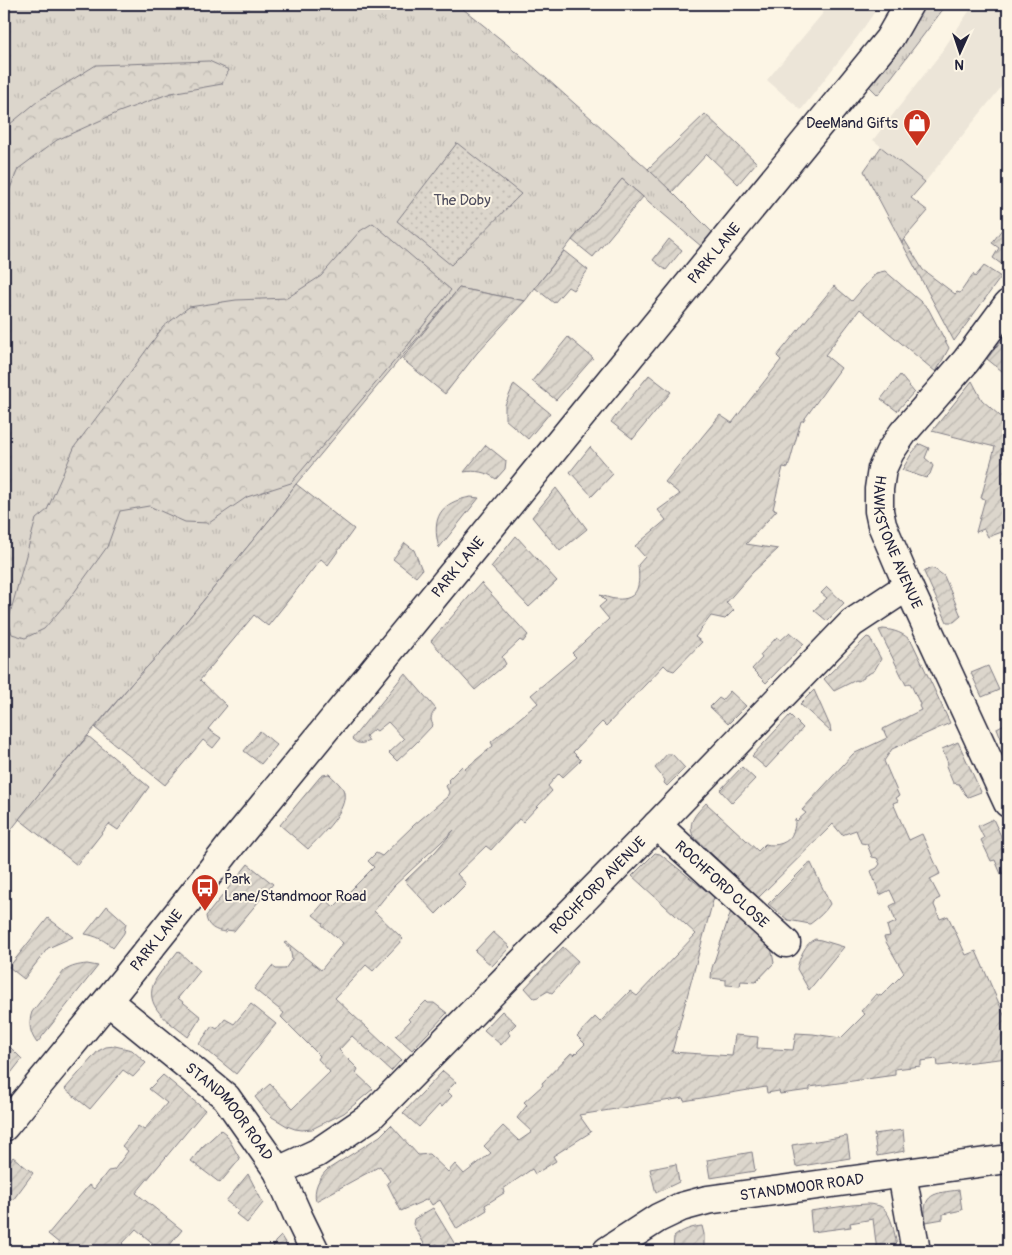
<svg xmlns="http://www.w3.org/2000/svg" width="1012" height="1255" viewBox="0 0 1012 1255" font-family="Pangolin,sans-serif">
  <style>
    .built { fill: #ece5d8 }
    .grass { fill: url(#grass-tufts); stroke: #7f7c84 }
    .forest { fill: url(#forest-crowns); stroke: #7f7c84 }
    .park { fill: url(#park-dots); stroke: #7f7c84 }
    .garden { fill: url(#garden-furrows); stroke: #7f7c84 }
    .lines { fill: none; stroke-linecap: round; stroke-linejoin: round }
    .minor-casing { stroke: #22223b; stroke-width: 31 }
    .minor { stroke: #fcf5e5; stroke-width: 28 }
    .labels { text-anchor: middle; stroke-width: 4; stroke-linejoin: round; paint-order: stroke }
    .poi-label { font-size: 15px; fill: #22223b; stroke: #fcf5e5; text-anchor: end }
    .park-label { font-size: 15px; fill: #504f5f; stroke: #fcf5e5 }
    .street-label { font-size: 15px; fill: #22223b; stroke: #fcf5e5 }
  </style>
  <defs>
    <pattern id="grass-tufts" width="24" height="20" patternUnits="userSpaceOnUse" patternTransform="scale(1.25)"><rect width="24" height="20" fill="#dcd6cc"/><path d="M3 7l-1-3M5 7V3M7 7l1-3M15 17l-1-3M17 17v-4M19 17l1-3" fill="none" stroke="#bcb7b0"/></pattern>
    <pattern id="forest-crowns" width="20" height="18" patternUnits="userSpaceOnUse" patternTransform="scale(1.25)"><rect width="20" height="18" fill="#dcd6cc"/><path d="M2 6a3 3 0 1 1 6 0M12 15a3 3 0 1 1 6 0" fill="none" stroke="#bcb7b0"/></pattern>
    <pattern id="park-dots" width="8" height="8" patternUnits="userSpaceOnUse" patternTransform="scale(1.25)"><rect width="8" height="8" fill="#dcd6cc"/><path d="M2 2h.1M6 6h.1" fill="none" stroke="#bcb7b0" stroke-width="1.8" stroke-linecap="round"/></pattern>
    <pattern id="garden-furrows" width="10" height="10" patternUnits="userSpaceOnUse" patternTransform="scale(1.25)"><rect width="10" height="10" fill="#dcd6cc"/><path d="M-1 1l2-2M0 10L10 0M9 11l2-2" fill="none" stroke="#bcb7b0"/></pattern>
  </defs>
  <rect width="100%" height="100%" fill="#fcf5e5"/>
  <filter id="ink" filterUnits="userSpaceOnUse"><feTurbulence type="fractalNoise" baseFrequency=".02" numOctaves="2"/><feDisplacementMap in="SourceGraphic" scale="10" xChannelSelector="R" yChannelSelector="G"/><feConvolveMatrix kernelMatrix="1 2 1 2 8 2 1 2 1" color-interpolation-filters="sRGB"/></filter>
  <g filter="url(#ink)">
    <g class="built">
      <polygon points="815,4 880,4 858,36 801,110 767,80 823,13"/>
      <polygon points="974,4 1008,4 1008,77 999,90 925,182 873,140 938,57"/>
    </g>
    <g class="grass">
      <polygon points="4,4 457,4 519,54 658,178 719,239 708,252 622,179 572,240 525,301 459,288 296,484 271,518 189,618 163,650 133,682 50,780 4,839"/>
      <polygon points="926,4 947,4 878,95 864,81 925,7"/>
      <polygon points="881,147 925,182 911,198 928,211 904,239 902,243 864,171"/>
    </g>
    <g class="forest">
      <polygon points="209,61 229,70 222,84 171,93 119,112 57,140 18,169 4,203 4,129 38,101 96,65"/>
      <polygon points="373,223 451,290 408,345 291,483 247,497 209,523 185,522 149,506 120,511 107,547 68,601 44,629 25,638 12,634 8,621 36,519 47,510 75,446 121,385 163,327 189,307 236,300 287,298 321,276 360,231"/>
    </g>
    <polygon class="park" points="457,143 521,194 451,265 397,221"/>
    <g class="garden">
      <polygon points="705,114 755,161 756,163 738,184 707,154 672,192 648,169"/>
      <polygon points="622,179 643,197 593,257 572,240"/>
      <polygon points="1008,221 1008,269 993,258 999,248 992,243"/>
      <polygon points="669,239 682,250 666,270 653,260"/>
      <polygon points="904,239 923,270 955,294 957,292 960,293 973,274 975,277 984,266 1001,277 954,341 902,243"/>
      <polygon points="564,251 588,270 573,290 568,287 554,303 535,288"/>
      <path d="M885,271L928,308L949,348L936,372L860,309L825,355L841,368L803,421H801L788,468L783,467L773,509L777,510L746,544L778,549L752,573L726,603L734,610L725,619L711,616L695,637L702,642L674,671L668,669L664,665L606,726L602,722L573,752L581,760L563,777L559,773L548,786L552,791L523,822L519,819L491,850L486,846L457,874L466,884L436,914L405,881L435,852L454,830L394,886L374,911L403,939L373,971L366,965L335,998L401,1060L391,1071L352,1036L339,1050L358,1069L356,1073L373,1089L344,1113L312,1129L302,1130L295,1129L287,1126L272,1117L266,1111L255,1097L270,1084L293,1108L330,1072L318,1059L320,1056L281,1017L284,1013L254,989L272,966L276,969H285L292,959L290,948L284,943L286,942L321,970L343,943L322,925L323,923L313,915L326,900L334,907L374,867L368,861L376,853L382,856L414,825L447,797L449,792L446,786L450,782L448,780L462,766L465,769L493,746L491,742L538,703L531,695L576,657L572,653L609,619L599,607L606,601L600,595C605,596 611,599 616,599C640,601 640,583 638,565L645,557L635,546L666,520L658,510L680,494L665,482L720,415L732,423L781,360L777,356L834,286L852,301L876,273Z"/>
      <polygon points="459,288 525,301 477,353 445,394 402,359"/>
      <polygon points="1007,333 1008,334 1007,375 987,359"/>
      <polygon points="568,337 593,358 556,400 532,381"/>
      <polygon points="649,375 671,392 633,439 611,422"/>
      <polygon points="900,375 914,392 897,411 881,399"/>
      <polygon points="972,381 982,400 1008,423 1008,545 1002,532 988,537 984,529 976,532 985,499 981,498 995,447 932,431"/>
      <polygon points="514,384 550,413 528,439 505,419 505,405"/>
      <polygon points="920,444 929,448 925,458 931,463 933,466 930,474 926,478 902,470 912,453"/>
      <path d="M486,445L506,461L505,469L496,479C487,472 475,470 464,472Z"/>
      <polygon points="590,447 613,474 592,496 570,472"/>
      <polygon points="296,484 354,529 328,565 321,559 268,626 254,615 200,680 227,706 208,729 221,738 213,748 203,740 165,785 95,728 133,682 163,650 189,618 271,518"/>
      <polygon points="556,488 587,529 560,551 532,517"/>
      <path d="M471,497L479,498L439,548C431,518 440,502 471,497Z"/>
      <polygon points="516,536 557,581 529,607 491,567"/>
      <polygon points="405,543 414,550 422,570 416,577 393,559"/>
      <polygon points="931,568 936,570 944,576 961,616 954,622 947,622 924,572"/>
      <polygon points="481,583 528,635 523,642 520,640 502,657 506,664 475,690 431,641"/>
      <polygon points="827,587 844,603 827,621 814,610 827,598 821,593"/>
      <path d="M883,629C894,630 904,633 912,642L950,723L892,749L884,761L899,796L896,798L898,801L893,803L909,840L922,834L940,874L930,879L940,898L936,900L934,905L940,919L948,916L966,955L976,951L1008,1024V1058L938,1066L937,1059L921,1061V1066L895,1069V1075L810,1087V1090L780,1094L779,1091L767,1093L766,1087L684,1101L683,1098L579,1115L591,1132L553,1156L556,1161L535,1174L532,1169L503,1189L504,1193L485,1205L487,1210L457,1229L440,1200L432,1205L428,1199L401,1211L387,1183L390,1181L380,1166L316,1201C313,1189 319,1178 327,1170L380,1136L391,1125L418,1155L429,1154L448,1172L455,1164L464,1174L491,1153L484,1146L503,1126L519,1141L532,1132L517,1118L527,1105L524,1102L543,1085L542,1083L571,1053L574,1055L585,1044L577,1036L595,1017L600,1022L630,991L637,996L696,934L632,876L655,853L660,854L714,897L672,1052L732,1056L735,1035L758,1037L757,1048L793,1050L796,1033L813,1034L841,1038L865,1014L861,1011L876,994L881,996L904,973L886,942L884,937L890,936L887,926L896,922L890,906L896,903L890,890L880,895L871,871L877,868L880,864L877,858L872,857L867,844L861,843L856,830L842,835L833,824L758,898L693,836C687,821 697,813 706,803L758,851L765,844C776,847 790,843 793,832C795,828 795,823 795,819L797,821L806,813L802,810L853,754L887,738L883,729L921,710L919,706L920,704L911,685L910,683L906,685L879,630Z"/>
      <polygon points="790,632 804,644 766,683 752,669 762,658 760,655 777,637 781,640"/>
      <polygon points="867,637 870,638 881,659 874,671 864,676 864,678 858,681 856,680 834,691 824,679"/>
      <polygon points="988,666 999,690 982,697 971,673"/>
      <path d="M405,673L436,709C432,714 429,718 433,725L415,744L397,761L389,753L404,739L388,722L377,731L374,729L366,736L369,741C362,744 358,745 352,739Z"/>
      <polygon points="814,690 830,726 831,732 800,704"/>
      <polygon points="730,691 746,706 728,724 710,707 719,698 722,700"/>
      <polygon points="790,715 803,728 766,768 752,756"/>
      <polygon points="1008,722 1008,756 997,728"/>
      <polygon points="260,731 277,745 261,764 244,751"/>
      <polygon points="88,736 149,787 118,830 109,824 77,865 19,819 50,780"/>
      <polygon points="958,742 981,792 968,797 965,794 959,784 953,783 946,766 948,763 942,749"/>
      <polygon points="667,754 672,754 685,768 667,786 664,783 665,780 655,768"/>
      <polygon points="742,767 755,779 732,803 720,790"/>
      <path d="M329,774C333,778 340,784 343,789C351,809 320,836 308,849L280,825L320,777L323,775Z"/>
      <polygon points="993,819 1008,851 1008,871 1001,874 995,860 991,861 981,840 984,838 978,826"/>
      <path d="M811,863L830,904C825,912 818,918 810,924L788,920L768,904L807,865Z"/>
      <path d="M248,864L273,884L234,931L226,930L225,932C216,931 207,927 206,916Z"/>
      <path d="M107,906L126,923L124,933L113,948C105,940 96,936 85,934Z"/>
      <polygon points="731,911 771,947 774,963 756,982 741,981 740,986 726,985 726,980 711,978 712,968"/>
      <polygon points="48,918 73,937 48,948 24,979 9,967"/>
      <polygon points="493,932 510,947 492,966 475,951"/>
      <path d="M815,939L821,940L844,947L809,990L797,969C799,959 805,943 815,939Z"/>
      <polygon points="563,947 578,961 570,971 570,973 552,993 548,991 538,997 534,998 525,988"/>
      <path d="M178,951L200,971L178,998L201,1017L188,1037C171,1023 140,1006 156,979C162,969 171,961 178,951Z"/>
      <path d="M87,964L98,966L37,1043C30,1034 28,1023 32,1012L64,971C72,966 78,965 87,964Z"/>
      <polygon points="426,1001 428,1003 434,1003 447,1013 412,1050 396,1036 410,1021 408,1019"/>
      <polygon points="251,1004 276,1024 236,1074 199,1044 212,1026 217,1029 225,1019 234,1024"/>
      <polygon points="502,1011 516,1024 508,1032 510,1035 501,1045 484,1030"/>
      <polygon points="4,1041 22,1059 4,1082"/>
      <polygon points="115,1046 132,1050 146,1063 133,1077 123,1070 90,1109 65,1089 98,1051 106,1047"/>
      <polygon points="443,1071 456,1082 447,1091 452,1096 442,1107 439,1105 419,1127 403,1113"/>
      <polygon points="163,1075 205,1110 136,1193 182,1230 165,1251 162,1251 136,1229 122,1244 130,1251 55,1251 59,1246 59,1243 48,1234 89,1185 94,1189 108,1171 114,1170 128,1151 122,1146 138,1126 144,1130 167,1103 149,1089"/>
      <polygon points="221,1130 226,1134 240,1159 220,1183 191,1161 202,1147"/>
      <polygon points="903,1130 905,1151 877,1156 874,1134"/>
      <polygon points="847,1136 850,1158 796,1167 792,1145"/>
      <polygon points="752,1152 755,1171 710,1178 707,1160"/>
      <polygon points="13,1157 33,1173 13,1200 4,1192 4,1169"/>
      <polygon points="676,1164 679,1182 656,1193 650,1169"/>
      <polygon points="248,1174 263,1203 247,1223 236,1214 239,1211 226,1201"/>
      <path d="M959,1190L962,1210L943,1214V1219L926,1222C921,1193 935,1193 959,1190Z"/>
      <path d="M867,1204C871,1204 876,1205 880,1206C893,1213 895,1238 898,1251H877L873,1219L850,1223L851,1227L812,1232L810,1211L852,1205Z"/>
      <polygon points="433,1208 459,1251 442,1251 437,1244 427,1249 413,1224 414,1219"/>
      <path d="M702,1226L704,1234V1251H673L674,1237C682,1230 692,1227 702,1226Z"/>
      <polygon points="281,1236 290,1251 272,1251 275,1242"/>
    </g>
    <g class="lines">
      <defs>
        <g id="minor">
          <path id="s1" d="M1008,304L966,361L903,433L890,452L882,469L879,489V511L882,525L908,586L1008,803"/>
          <path id="s2" d="M657,825L786,943"/>
          <path id="s3" d="M108,1001L226,1097L278,1171L298,1216L315,1251"/>
          <path id="s4" d="M4,1127C80,1034 158,941 231,845L889,39L909,4"/>
          <path id="s5" d="M278,1171L317,1153L370,1117L657,825L852,623L908,586"/>
          <polyline points="902,1174 916,1251"/>
          <path id="s6" d="M607,1251L658,1218L681,1207L707,1200L1008,1159"/>
        </g>
      </defs>
      <use href="#minor" class="minor-casing"/>
      <use href="#minor" class="minor"/>
    </g>
  </g>
  <defs>
    <symbol id="shop-pin" viewBox="-11 -11 22 30"><path d="M0 17L-7.5 6A9.5 9.5 0 1 1 7.5 6Z" fill="#c8321e" stroke="#fcf5e5"/><path d="M-5-2.5h2.3a2.7 3.5 0 0 1 5.4 0H5L5.5 6h-11ZM-1.5-2.5h3a1.5 2.3 0 0 0-3 0Z" fill="#fff"/></symbol>
    <symbol id="bus-pin" viewBox="-11 -11 22 30"><path d="M0 17L-7.5 6A9.5 9.5 0 1 1 7.5 6Z" fill="#c8321e" stroke="#fcf5e5"/><path d="M-5-6H5V4H4V6H2V4H-2V6H-4V4H-5ZM-3.5-4V0h7V-4ZM-3.5 1.2v1.5H-2V1.2ZM2 1.2v1.5H3.5V1.2Z" fill="#fff"/></symbol>
  </defs>
  <g fill-rule="evenodd">
    <use href="#shop-pin" x="901" y="107" width="32" height="43"/>
    <use href="#bus-pin" x="189" y="872" width="32" height="43"/>
  </g>
  <g class="labels">
    <g class="poi-label">
      <text x="898" y="128">DeeMand Gifts</text>
      <text x="224" y="884" text-anchor="start">Park<tspan x="224" dy="17">Lane/Standmoor Road</tspan></text>
    </g>
    <g class="park-label">
      <text x="462" y="205">The Doby</text>
    </g>
    <g class="street-label">
      <text dy="5" stroke="none"><textPath href="#s4" startOffset="1126">PARK LANE</textPath></text>
      <text dy="5" stroke="none"><textPath href="#s1" startOffset="285">HAWKSTONE AVENUE</textPath></text>
      <text dy="5" stroke="none"><textPath href="#s4" startOffset="721">PARK LANE</textPath></text>
      <text dy="5" stroke="none"><textPath href="#s2" startOffset="88">ROCHFORD CLOSE</textPath></text>
      <text dy="5" stroke="none"><textPath href="#s5" startOffset="432">ROCHFORD AVENUE</textPath></text>
      <text dy="5" stroke="none"><textPath href="#s4" startOffset="241">PARK LANE</textPath></text>
      <text dy="5" stroke="none"><textPath href="#s3" startOffset="165">STANDMOOR ROAD</textPath></text>
      <text dy="5" stroke="none"><textPath href="#s6" startOffset="209">STANDMOOR ROAD</textPath></text>
    </g>
  </g>
  <rect width="1012" height="1255" fill="none" stroke="#fcf5e5" stroke-width="20"/>
  <rect x="10" y="10" width="992" height="1235" fill="none" stroke="#22223b" stroke-width="2" filter="url(#ink)"/>
  <g transform="translate(960 52) rotate(183)" stroke="#fcf5e5" stroke-width="4" paint-order="stroke">
  <path d="M0-4L9 19L0 12L-9 19Z" fill="#22223b"/>
  <text y="-8" font-size="14" font-weight="bold" text-anchor="middle" fill="#22223b">N</text>
  </g>
</svg>
